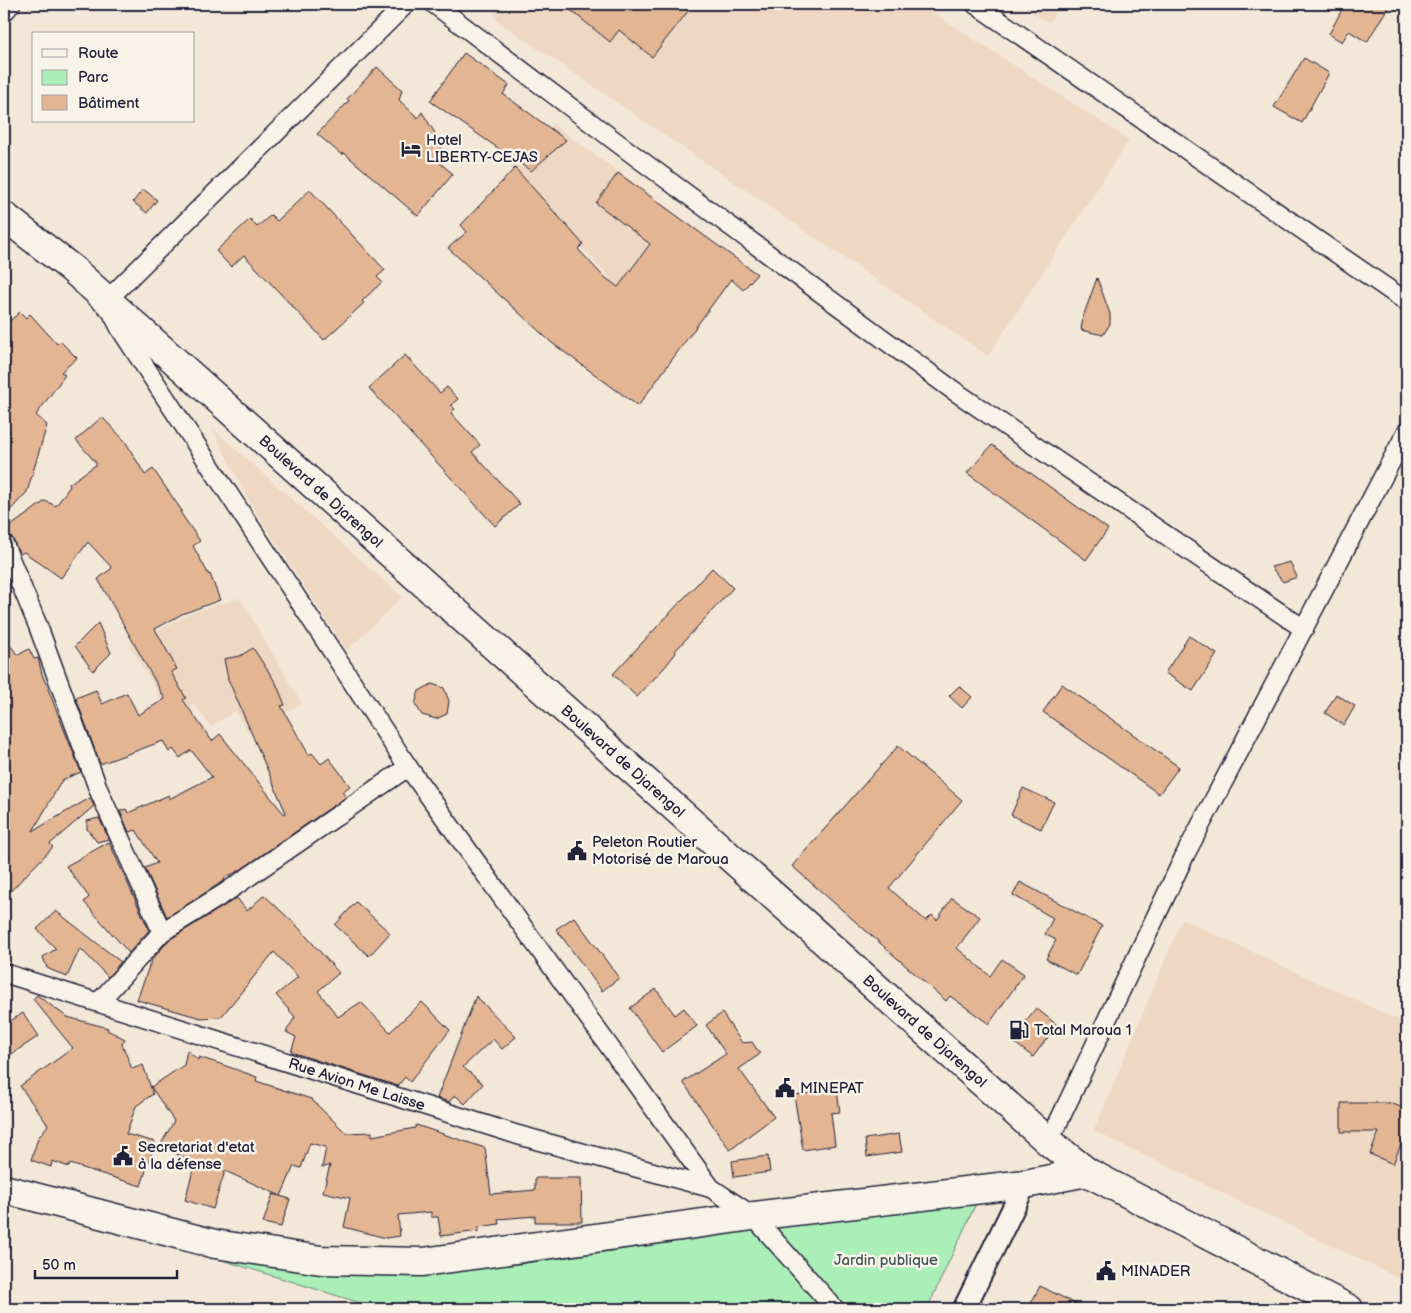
<svg xmlns="http://www.w3.org/2000/svg" width="1411" height="1313" viewBox="0 0 1411 1313" font-family="'Balsamiq Sans',sans-serif">
  <style>
    .built { fill: #eed8c3 }
    .green { fill: #aaeeb8; stroke: #66887a }
    .building { fill: #e3b593; stroke: #22223b }
    .lines { fill: none; stroke-linecap: round; stroke-linejoin: round }
    .minor-casing { stroke: #22223b; stroke-width: 21 }
    .tertiary-casing { stroke: #22223b; stroke-width: 25 }
    .primary-casing { stroke: #22223b; stroke-width: 31 }
    .minor { stroke: #f7f3e8; stroke-width: 18 }
    .tertiary { stroke: #f7f3e8; stroke-width: 21 }
    .primary { stroke: #f7f3e8; stroke-width: 28 }
    .labels { text-anchor: middle; stroke-width: 5; stroke-linejoin: round; paint-order: stroke }
    .poi-label { font-size: 15px; fill: #22223b; stroke: #f7f3e8; text-anchor: start }
    .street-label { font-size: 15px; fill: #22223b; stroke: #f7f3e8 }
    .park-label { font-size: 15px; fill: #44555a; stroke: #f7f3e8 }
  </style>
  <rect width="100%" height="100%" fill="#f3e7d7"/>
  <filter id="ink" filterUnits="userSpaceOnUse"><feTurbulence type="fractalNoise" baseFrequency=".02" numOctaves="2"/><feDisplacementMap in="SourceGraphic" scale="10" xChannelSelector="R" yChannelSelector="G"/><feConvolveMatrix kernelMatrix="1 2 1 2 8 2 1 2 1" color-interpolation-filters="sRGB"/></filter>
  <g filter="url(#ink)">
    <g class="built">
      <polygon points="491,4 920,4 1129,140 988,356 496,20"/>
      <polygon points="1020,4 1061,4 1049,23"/>
      <polygon points="552,124 672,210 618,287 510,167"/>
      <polygon points="211,427 402,597 347,651 253,508"/>
      <polygon points="240,598 302,704 248,732 235,711 211,727 194,704 172,717 130,646 190,613"/>
      <polygon points="1182,919 1407,1024 1407,1282 1094,1131"/>
    </g>
    <polygon class="green" points="979,1197 927,1309 380,1309 206,1255 427,1274"/>
    <g class="building">
      <polygon points="563,4 681,4 689,10 652,57 619,30 610,42"/>
      <polygon points="1345,4 1390,4 1367,42 1349,31 1342,42 1329,34"/>
      <polygon points="464,53 509,85 503,94 566,140 531,171 430,101"/>
      <polygon points="1304,58 1329,73 1302,123 1274,107"/>
      <polygon points="377,67 402,90 399,100 418,118 422,112 441,143 442,151 440,163 453,174 418,216 344,153 342,155 317,134 349,101 347,99"/>
      <polygon points="515,168 583,244 578,249 602,275 618,287 650,244 596,203 618,173 757,274 743,290 731,279 638,406 552,343 448,248 467,232 461,225"/>
      <polygon points="143,189 157,200 147,213 133,202"/>
      <polygon points="310,190 385,270 377,277 382,282 362,301 364,303 324,340 244,255 231,267 216,251 250,219 257,227 271,215 277,221"/>
      <polygon points="1097,278 1110,314 1110,324 1103,335 1081,330 1083,317"/>
      <polygon points="20,312 26,318 30,314 57,344 60,341 77,358 61,372 65,375 36,415 47,425 27,492 4,517 4,326"/>
      <polygon points="405,355 440,393 447,387 458,399 451,405 455,409 451,413 480,445 472,452 520,504 495,526 369,388"/>
      <polygon points="102,417 125,441 145,475 153,469 182,511 180,512 200,541 193,546 209,575 210,574 220,600 182,614 155,629 177,669 171,672 186,698 183,700 212,741 220,734 284,814 286,813 228,679 224,659 240,656 253,648 276,683 285,705 281,706 309,755 312,753 321,764 329,758 350,786 342,792 346,797 240,870 224,878 225,880 219,884 167,917 145,868 157,863 136,830 129,832 120,811 126,809 128,813 169,795 169,799 212,777 191,750 180,758 173,749 169,752 163,741 100,764 76,698 96,690 102,704 127,693 138,715 165,699 98,579 112,568 88,542 61,578 24,552 20,554 11,536 4,534 4,531 45,501 56,506 70,486 69,484 97,464 76,440"/>
      <polygon points="992,445 1108,529 1086,560 967,473"/>
      <polygon points="1290,562 1297,577 1283,582 1271,567"/>
      <polygon points="712,568 733,588 675,651 676,653 664,668 637,697 613,674"/>
      <polygon points="98,623 111,653 93,671 75,646"/>
      <polygon points="1189,636 1217,654 1193,691 1165,673"/>
      <polygon points="4,638 18,655 29,649 34,659 38,658 42,674 81,772 62,780 33,831 90,798 94,806 50,844 53,847 4,898"/>
      <polygon points="432,684 444,688 449,701 447,714 436,719 422,715 415,704 419,691"/>
      <polygon points="1062,684 1179,767 1159,794 1043,712"/>
      <polygon points="959,686 972,697 962,708 949,696"/>
      <polygon points="1336,694 1355,706 1344,725 1325,713"/>
      <polygon points="898,746 962,800 889,888 926,921 932,915 937,920 952,898 980,917 957,948 990,976 1002,959 1024,974 989,1024 950,996 946,1001 792,866"/>
      <polygon points="1023,788 1054,802 1041,829 1011,815"/>
      <polygon points="99,818 109,839 97,842 87,829 87,821"/>
      <polygon points="109,842 149,930 129,953 84,902 89,897 66,866"/>
      <polygon points="1020,882 1102,926 1077,975 1046,959 1056,940 1045,934 1053,918 1013,895"/>
      <polygon points="264,895 298,927 339,973 318,991 338,1017 361,1002 390,1032 422,1002 450,1030 410,1082 405,1077 398,1086 291,1052 296,1037 286,1032 295,1017 276,995 298,977 274,952 221,1017 201,1018 137,1000 151,961 169,940 237,898 247,911"/>
      <polygon points="356,902 390,933 369,956 335,925"/>
      <polygon points="56,911 121,962 108,977 80,948 67,977 47,968 43,957 56,949 37,929"/>
      <polygon points="574,917 619,978 602,991 556,929"/>
      <polygon points="656,989 675,1015 684,1008 697,1026 662,1052 630,1008"/>
      <polygon points="37,995 67,1017 108,1028 107,1030 125,1039 122,1044 132,1069 143,1065 153,1094 136,1106 126,1134 155,1142 141,1186 70,1164 69,1167 52,1161 51,1167 31,1160 38,1138 48,1125 20,1086 73,1048 33,999"/>
      <polygon points="476,996 516,1037 502,1049 493,1039 463,1067 483,1084 465,1104 455,1095 449,1102 437,1098"/>
      <polygon points="1036,1008 1057,1025 1033,1057 1011,1040"/>
      <polygon points="23,1013 39,1036 4,1059 4,1025"/>
      <polygon points="722,1013 742,1043 752,1042 760,1054 739,1069 774,1117 730,1150 683,1082 726,1054 706,1025"/>
      <polygon points="187,1050 198,1060 199,1057 223,1065 257,1077 256,1081 311,1099 346,1133 372,1132 372,1136 415,1128 416,1125 485,1148 491,1194 535,1190 535,1178 581,1178 582,1222 535,1222 535,1216 498,1219 499,1224 479,1227 479,1231 441,1236 438,1217 431,1217 431,1212 398,1215 400,1236 386,1238 344,1227 350,1198 323,1192 330,1165 322,1168 326,1147 310,1143 301,1168 294,1166 281,1196 225,1171 213,1209 185,1200 195,1163 160,1146 174,1121 151,1087 184,1065"/>
      <polygon points="837,1090 840,1112 831,1113 835,1145 803,1150 794,1095"/>
      <polygon points="1341,1103 1391,1103 1407,1110 1407,1147 1402,1142 1393,1164 1370,1154 1379,1132 1341,1132"/>
      <polygon points="899,1134 902,1152 867,1157 865,1139"/>
      <polygon points="768,1156 770,1172 734,1177 732,1161"/>
      <polygon points="273,1194 290,1199 281,1227 263,1223"/>
      <polygon points="1040,1286 1086,1309 1028,1309"/>
    </g>
    <g class="lines">
      <defs>
        <g id="minor">
          <polyline points="406,4 106,301 121,330 408,767 711,1188 753,1216 835,1309"/>
          <polyline points="434,4 631,153 950,388 1304,629"/>
          <polyline points="975,4 1407,302"/>
          <polyline points="4,12 11,4"/>
          <polyline points="4,544 38,626 99,791 162,932"/>
          <path id="s1" d="M4,973L518,1135L711,1188"/>
          <polyline points="99,1002 162,932 225,893 408,767"/>
          <polyline points="1049,1142 1185,855 1407,431"/>
        </g>
        <polyline id="tertiary" points="964,1309 1025,1184"/>
        <g id="primary">
          <path id="s2" d="M4,216L71,268L1049,1142L1087,1172L1349,1309"/>
          <polyline points="4,1189 215,1244 321,1260 423,1262 753,1216 1025,1184 1087,1172"/>
        </g>
      </defs>
      <use href="#minor" class="minor-casing"/>
      <use href="#tertiary" class="tertiary-casing"/>
      <use href="#primary" class="primary-casing"/>
      <use href="#minor" class="minor"/>
      <use href="#tertiary" class="tertiary"/>
      <use href="#primary" class="primary"/>
    </g>
  </g>
  <defs>
    <symbol id="hotel-bare" viewBox="-9 -9 18 18"><path d="M-6-4.5h1.5V1H6V5H4.5V3h-9V5H-6ZM-4 0a1.8 1.8 0 1 1 3.6 0ZM.5 0V-2.5h3Q6-2.5 6 0Z" fill="#22223b" stroke="#f7f3e8" stroke-width="2.5" paint-order="stroke"/></symbol>
    <symbol id="civic-bare" viewBox="-9 -9 18 18"><path d="M-.6-6.5H3V-4.5H.6V-3L4-1V1h2V6H-6V1h2V-1L-.6-3ZM-1.2 2.5V6h2.4V2.5Z" fill="#22223b" stroke="#f7f3e8" stroke-width="2.5" paint-order="stroke"/></symbol>
    <symbol id="fuel-bare" viewBox="-9 -9 18 18"><path d="M-5.5-6h7V0h2V4h1.3V-2.5L3-4.5l.8-.8L6-3V5H2.5V1h-1V6h-7ZM-4.2-4.7v3.2H.2V-4.7Z" fill="#22223b" stroke="#f7f3e8" stroke-width="2.5" paint-order="stroke"/></symbol>
  </defs>
  <g fill-rule="evenodd">
    <use href="#hotel-bare" x="397" y="135" width="28" height="28"/>
    <use href="#civic-bare" x="563" y="837" width="28" height="28"/>
    <use href="#fuel-bare" x="1005" y="1016" width="28" height="28"/>
    <use href="#civic-bare" x="771" y="1074" width="28" height="28"/>
    <use href="#civic-bare" x="109" y="1142" width="28" height="28"/>
    <use href="#civic-bare" x="1092" y="1257" width="28" height="28"/>
  </g>
  <g class="labels">
    <g class="poi-label">
      <text x="426" y="145">Hotel<tspan x="426" dy="17">LIBERTY-CEJAS</tspan></text>
      <text x="592" y="847">Peleton Routier<tspan x="592" dy="17">Motorisé de Maroua</tspan></text>
      <text x="1034" y="1035">Total Maroua 1</text>
      <text x="800" y="1093">MINEPAT</text>
      <text x="138" y="1152">Secretariat d'etat<tspan x="138" dy="17">à la défense</tspan></text>
      <text x="1121" y="1276">MINADER</text>
    </g>
    <g class="street-label">
      <text dy="5" stroke="none"><textPath href="#s2" startOffset="420">Boulevard de Djarengol</textPath></text>
      <text dy="5" stroke="none"><textPath href="#s2" startOffset="825">Boulevard de Djarengol</textPath></text>
      <text dy="5" stroke="none"><textPath href="#s2" startOffset="1230">Boulevard de Djarengol</textPath></text>
      <text dy="5" stroke="none"><textPath href="#s1" startOffset="370">Rue Avion Me Laisse</textPath></text>
    </g>
    <g class="park-label">
      <text x="886" y="1265">Jardin publique</text>
    </g>
  </g>
  <rect width="1411" height="1313" fill="none" stroke="#f7f3e8" stroke-width="20"/>
  <rect x="10" y="10" width="1391" height="1293" fill="none" stroke="#22223b" stroke-width="2" filter="url(#ink)"/>
  <rect x="32" y="32" width="162" height="90" fill="#f7f3e8" stroke="#a29fa3"/>
  <rect x="42" y="49" width="25" height="8" fill="#f7f3e8" stroke="#a29fa3"/>
  <text x="78" y="58" font-size="15" fill="#22223b">Route</text>
  <rect x="42" y="70" width="25" height="15" fill="#aaeeb8" stroke="#a29fa3"/>
  <text x="78" y="82" font-size="15" fill="#22223b">Parc</text>
  <rect x="42" y="95" width="25" height="15" fill="#e3b593" stroke="#a29fa3"/>
  <text x="78" y="108" font-size="15" fill="#22223b">Bâtiment</text>
  <path d="M35 1270v8h142v-8" fill="none" stroke="#22223b" stroke-width="2.5"/>
  <text x="42" y="1270" font-size="15" fill="#22223b" stroke="#f7f3e8" stroke-width="4" paint-order="stroke">50 m</text>
</svg>
